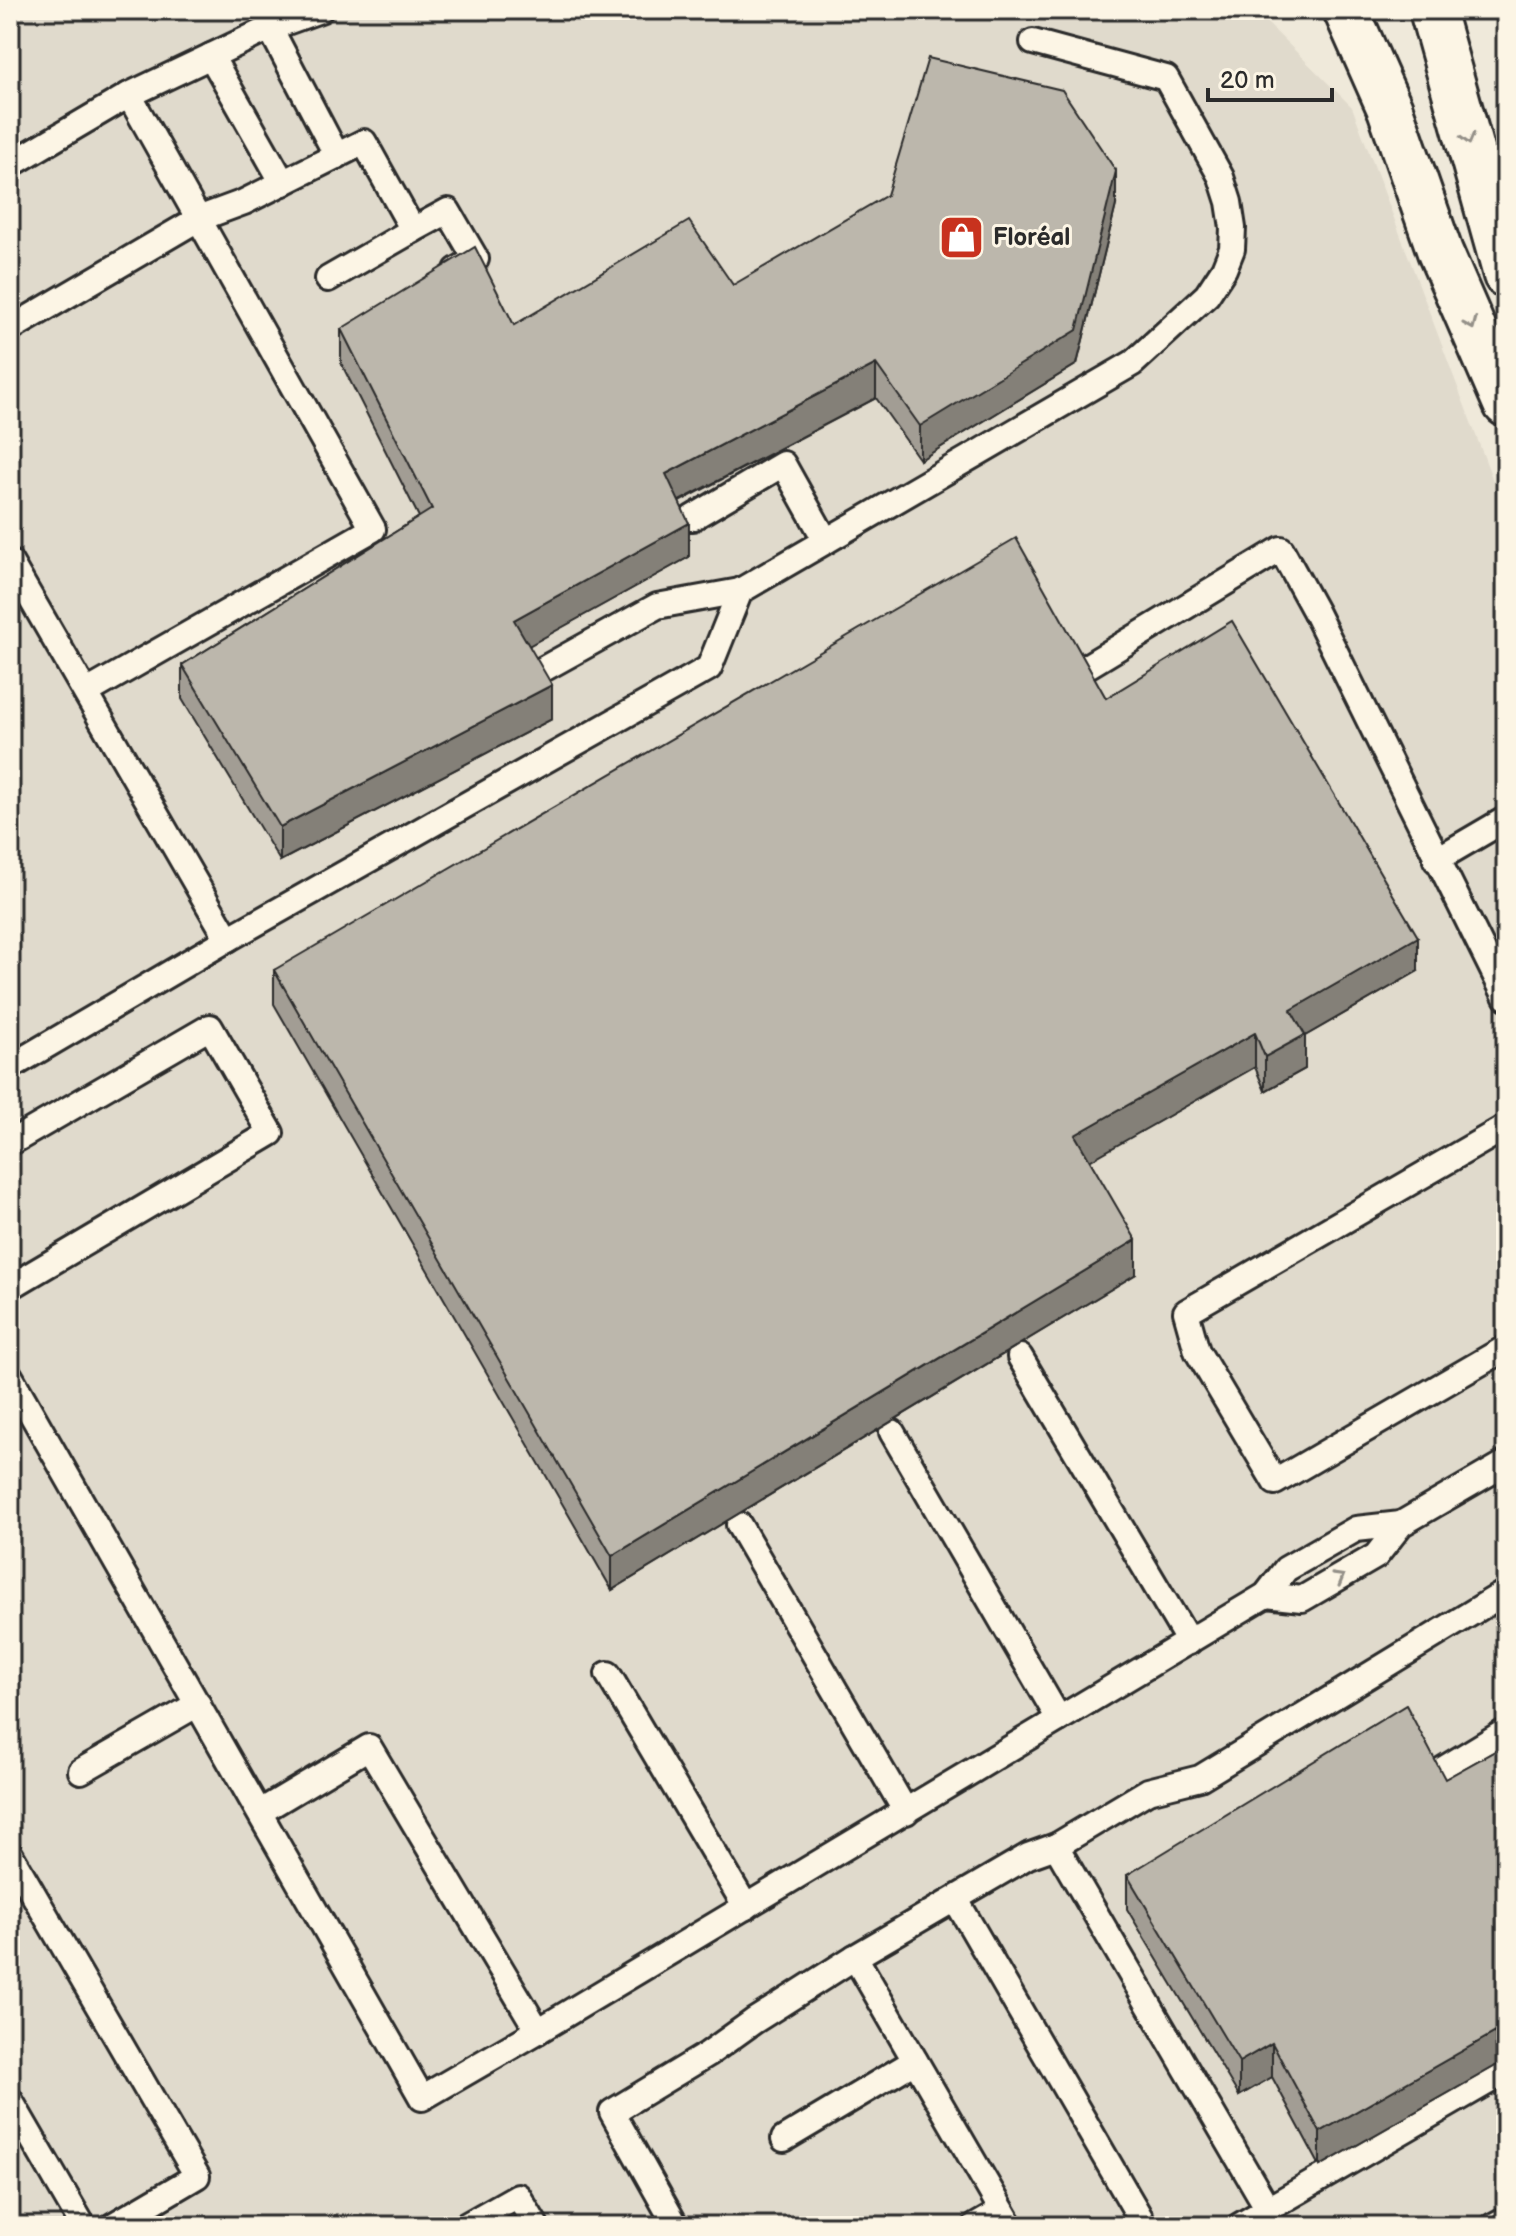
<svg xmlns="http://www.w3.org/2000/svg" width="1516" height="2236" viewBox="0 0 1516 2236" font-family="'Balsamiq Sans',sans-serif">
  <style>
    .built { fill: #e0dacc }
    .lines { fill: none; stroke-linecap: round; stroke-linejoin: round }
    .service-casing { stroke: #2b2b2b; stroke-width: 30 }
    .primary-casing { stroke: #2b2b2b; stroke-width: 50 }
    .service { stroke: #fcf5e5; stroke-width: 24 }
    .primary { stroke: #fcf5e5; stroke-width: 44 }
    .wall { fill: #a29d94; stroke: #2b2b2b; stroke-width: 2 }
    .shaded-wall { fill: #848078; stroke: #2b2b2b; stroke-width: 2 }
    .building { fill: #bcb7ac; stroke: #2b2b2b; stroke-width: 2 }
    .oneway { stroke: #949088 }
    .labels { text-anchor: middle; stroke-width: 6; stroke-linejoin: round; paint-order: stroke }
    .poi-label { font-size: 24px; font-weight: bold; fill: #2b2b2b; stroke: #fcf5e5; text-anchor: start }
  </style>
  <rect width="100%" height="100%" fill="#efe9da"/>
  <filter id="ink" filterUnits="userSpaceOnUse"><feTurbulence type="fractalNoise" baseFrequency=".0125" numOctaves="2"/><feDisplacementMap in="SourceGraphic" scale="16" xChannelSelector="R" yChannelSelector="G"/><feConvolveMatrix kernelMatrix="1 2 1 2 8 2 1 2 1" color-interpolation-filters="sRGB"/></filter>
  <g filter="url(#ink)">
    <polygon class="built" points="27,10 1249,10 1261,17 1352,107 1506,515 1506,2226 10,2226 10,18"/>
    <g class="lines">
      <defs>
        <g id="service">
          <polyline points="270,28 320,10"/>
          <polyline points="211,56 283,183"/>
          <polyline points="129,95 270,28 337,156"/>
          <polyline points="10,165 129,95 373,529 87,692"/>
          <polyline points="413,230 448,211 476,259 457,270"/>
          <polyline points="10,329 198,219 244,202 364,142 413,230 328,279"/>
          <polyline points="692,518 783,464 826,541"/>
          <polyline points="10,562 228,939 10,1067"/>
          <polyline points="1086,667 1281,549 1315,611 1506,997"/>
          <polyline points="538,672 657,606 740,591"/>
          <polyline points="1436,860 1506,819"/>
          <polyline points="228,939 709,668 740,591 1133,363 1207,295 1224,269 1232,249 1233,228 1229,202 1221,177 1166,78 1033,42"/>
          <polyline points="1506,1127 1186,1312 1197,1351 1275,1482 1506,1348"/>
          <polyline points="10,1143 210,1027 271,1133 10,1287"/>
          <polyline points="1020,1357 1189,1642"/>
          <polyline points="10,1376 422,2098 538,2031"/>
          <polyline points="892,1432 1059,1719"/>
          <polyline points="739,1525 906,1812"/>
          <polyline points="1506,1592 1200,1778 1148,1791 1056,1846 1268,2209 1506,2071"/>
          <polyline points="1266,1595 1302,1599 1376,1556 1401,1524 1506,1463"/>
          <polyline points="608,1674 746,1907"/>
          <polyline points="81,1771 198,1704"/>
          <polyline points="1437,1773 1506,1731"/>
          <polyline points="260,1812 369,1747 538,2031 1266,1595 1286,1569 1356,1529 1401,1524"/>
          <polyline points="10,1854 197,2176 112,2226"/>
          <polyline points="956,1900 1145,2226"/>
          <polyline points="855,1957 1011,2226"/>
          <polyline points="10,2100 83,2226"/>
          <polyline points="784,2139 915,2061"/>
          <polyline points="465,2226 518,2196 536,2226"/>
          <polyline points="676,2226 612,2112 708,2054 754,2021 855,1957 1028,1856 1056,1846"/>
          <polyline points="976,2226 1002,2211"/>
          <polyline points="1239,2226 1268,2209"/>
          <polyline points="1493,2226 1506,2219"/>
        </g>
        <g id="primary">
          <polyline points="1346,10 1390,109 1440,252 1506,404"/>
          <polyline points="1432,10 1506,275"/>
        </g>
      </defs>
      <use href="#service" class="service-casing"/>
      <use href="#primary" class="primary-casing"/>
      <use href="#service" class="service"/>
      <use href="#primary" class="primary"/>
    </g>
    <g class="wall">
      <polygon points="1116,205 1077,364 920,460 876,398 679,502 689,557 529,645 552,719 280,861 182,699 182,665 419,517 341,363 341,329 514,325 733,285"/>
      <polygon points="1106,698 1418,971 1305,1036 1305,1069 1265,1091 1255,1067 1090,1160 1136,1274 612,1590 274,1004 274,970"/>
      <polygon points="1506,1745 1506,2060 1320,2166 1272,2077 1239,2096 1127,1909 1127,1875 1445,1779"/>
    </g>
    <g class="shaded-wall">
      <polygon points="1116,171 1116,205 1077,364 920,460 920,426"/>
      <polygon points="876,364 876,398 666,508 666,474"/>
      <polygon points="689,523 689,557 514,654 514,620"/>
      <polygon points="552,685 552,719 280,861 280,827"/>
      <polygon points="1418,937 1418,971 1305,1036 1305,1069 1265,1091 1265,1057 1291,1010"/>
      <polygon points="1255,1033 1255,1067 1075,1169 1075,1135"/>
      <polygon points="1136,1240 1136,1274 612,1590 612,1556"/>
      <polygon points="1506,2026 1506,2060 1320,2166 1320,2132"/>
      <polygon points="1272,2043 1272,2077 1239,2096 1239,2062"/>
    </g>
    <g class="building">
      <polygon points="928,58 1062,90 1116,171 1077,330 920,426 876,364 666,474 689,523 514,620 552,685 280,827 182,665 432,509 341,329 475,247 514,325 689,221 733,285 887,195"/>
      <polygon points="1016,538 1106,698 1232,621 1418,937 1291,1010 1305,1035 1265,1057 1255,1033 1075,1135 1136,1240 612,1556 274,970"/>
      <polygon points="1406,1705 1445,1779 1506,1745 1506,2026 1320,2132 1272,2043 1239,2062 1127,1875"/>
    </g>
    <defs><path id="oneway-chevron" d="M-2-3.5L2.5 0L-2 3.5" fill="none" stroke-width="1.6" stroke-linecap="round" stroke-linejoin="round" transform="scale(2)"/></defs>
    <g class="oneway">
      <use href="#oneway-chevron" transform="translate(1468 139) rotate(75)"/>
      <use href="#oneway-chevron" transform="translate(1471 324) rotate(67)"/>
      <use href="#oneway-chevron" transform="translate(1339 1578) rotate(-30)"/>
    </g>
  </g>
  <defs>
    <symbol id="shop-square" viewBox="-11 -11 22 22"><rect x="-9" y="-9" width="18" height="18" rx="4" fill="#c8321e" stroke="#fcf5e5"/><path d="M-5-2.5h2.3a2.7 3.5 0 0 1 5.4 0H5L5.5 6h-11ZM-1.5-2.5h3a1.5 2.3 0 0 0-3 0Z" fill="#fff"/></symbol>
  </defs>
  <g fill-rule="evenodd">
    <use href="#shop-square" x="936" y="212" width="51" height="51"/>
  </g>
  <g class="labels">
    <g class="poi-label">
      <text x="993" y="245">Floréal</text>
    </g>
  </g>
  <rect width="1516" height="2236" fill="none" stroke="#fcf5e5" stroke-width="40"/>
  <rect x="20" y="20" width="1476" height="2196" fill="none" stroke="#2b2b2b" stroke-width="3" filter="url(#ink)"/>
  <path d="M1208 88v12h124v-12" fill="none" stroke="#2b2b2b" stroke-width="4"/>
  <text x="1220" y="88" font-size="24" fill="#2b2b2b" stroke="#fcf5e5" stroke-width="6" paint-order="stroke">20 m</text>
</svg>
